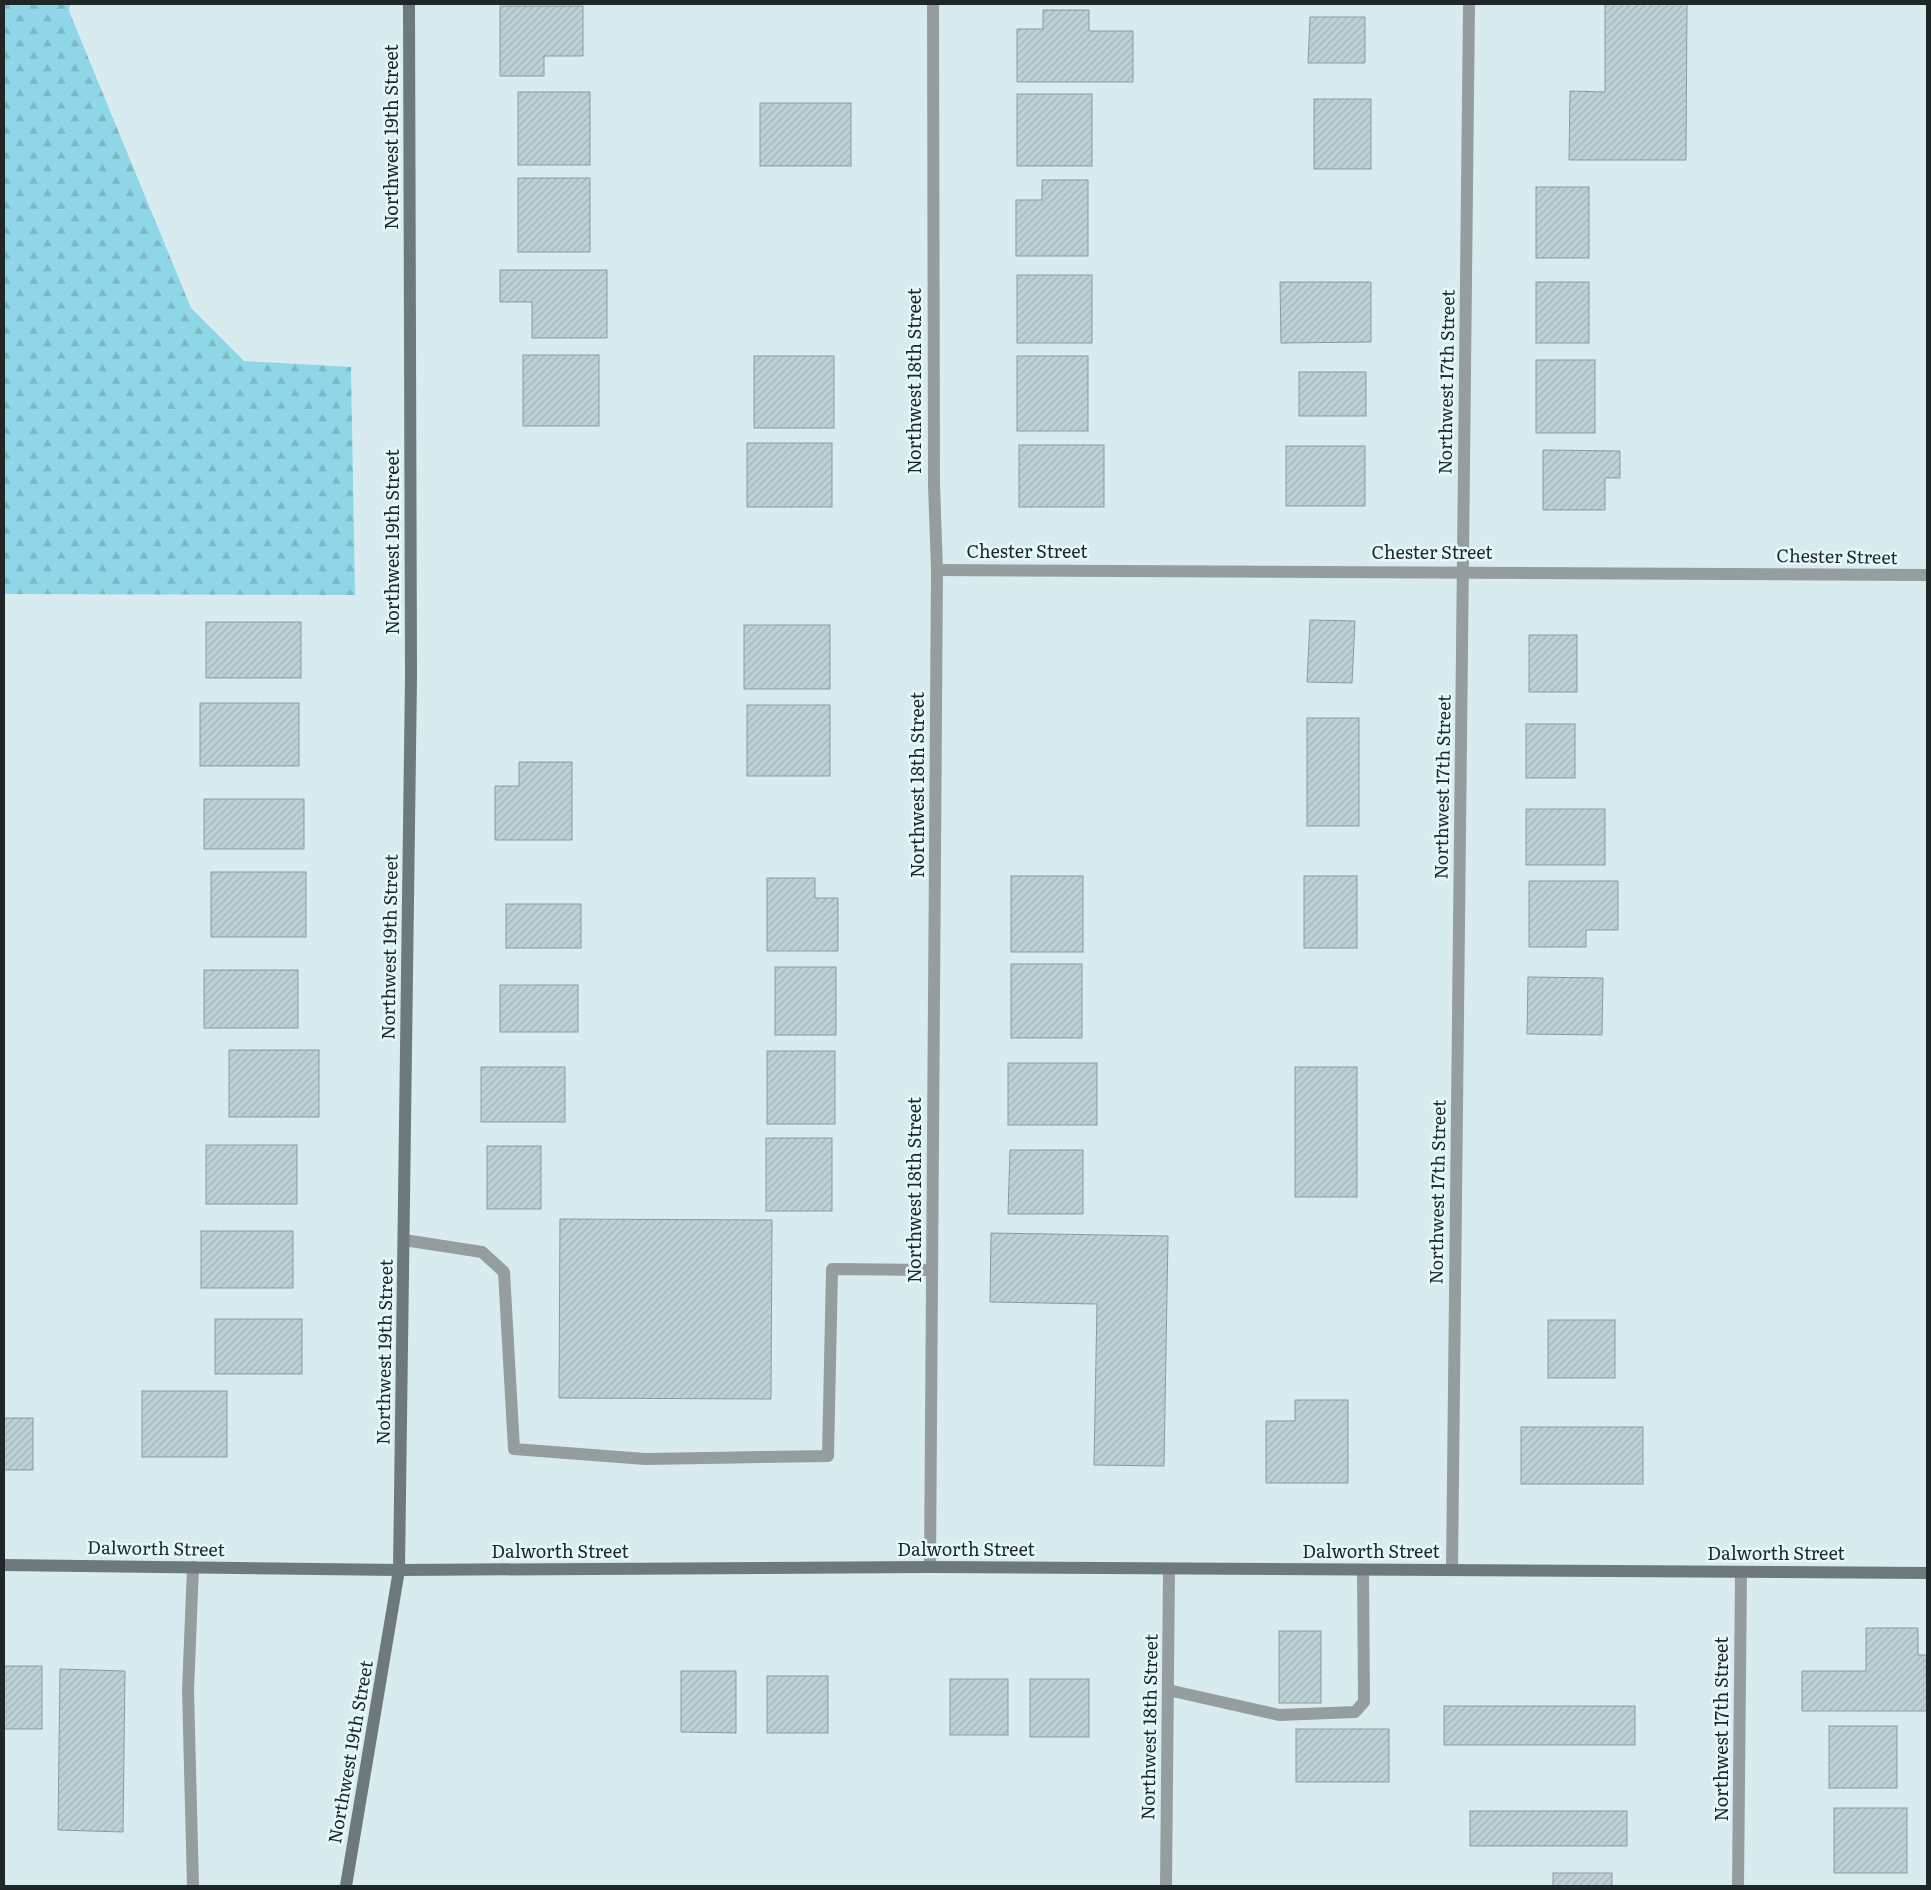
<svg xmlns="http://www.w3.org/2000/svg" width="1931" height="1890" viewBox="0 0 1931 1890" font-family="Literata,serif">
  <style>
    .forest { fill: url(#forest-firs) }
    .building { fill: url(#building-hatch); stroke: #899b9f }
    .lines { fill: none; stroke-linecap: round; stroke-linejoin: round }
    .lane { stroke: #959d9f; stroke-width: 12 }
    .street { stroke: #959d9f; stroke-width: 12 }
    .secondary { stroke: #6d797c; stroke-width: 12 }
    .labels { text-anchor: middle; stroke-width: 5; stroke-linejoin: round; paint-order: stroke }
    .street-label { font-size: 18px; fill: #1f2728; stroke: #e5f9fd }
  </style>
  <defs>
    <pattern id="forest-firs" width="22" height="20" patternUnits="userSpaceOnUse" patternTransform="scale(1.25)"><rect width="22" height="20" fill="#8fd6e7"/><path d="M5 1l3.5 6h-7zM16 11l3.5 6h-7z" fill="#7bb8c6"/></pattern>
    <pattern id="building-hatch" width="6" height="6" patternUnits="userSpaceOnUse" patternTransform="scale(1.25)"><rect width="6" height="6" fill="#bed1d6"/><path d="M-1 1l2-2M0 6l6-6M5 7l2-2" fill="none" stroke="#a3b3b8"/></pattern>
  </defs>
  <rect width="100%" height="100%" fill="#d8ecf0"/>
  <polygon class="forest" points="4,4 70,4 69,11 191,308 244,361 351,367 355,595 4,594"/>
  <g class="building">
    <polygon points="1605,4 1687,4 1686,160 1569,160 1570,91 1605,92"/>
    <polygon points="500,6 583,6 583,56 544,56 544,76 500,76"/>
    <polygon points="1043,10 1089,10 1089,31 1133,31 1133,82 1017,82 1017,29 1043,29"/>
    <polygon points="1310,17 1365,17 1365,63 1308,63"/>
    <rect x="518" y="92" width="72" height="73"/>
    <rect x="1017" y="94" width="75" height="72"/>
    <rect x="1314" y="99" width="57" height="70"/>
    <rect x="760" y="103" width="91" height="63"/>
    <rect x="518" y="178" width="72" height="74"/>
    <polygon points="1042,180 1088,180 1088,256 1016,256 1016,200 1042,200"/>
    <rect x="1536" y="187" width="53" height="71"/>
    <polygon points="500,270 607,270 607,338 532,338 532,302 500,302"/>
    <rect x="1017" y="275" width="75" height="68"/>
    <polygon points="1280,282 1371,282 1371,342 1281,343"/>
    <rect x="1536" y="282" width="53" height="61"/>
    <rect x="523" y="355" width="76" height="71"/>
    <rect x="754" y="356" width="80" height="72"/>
    <rect x="1017" y="356" width="71" height="75"/>
    <rect x="1536" y="360" width="59" height="73"/>
    <rect x="1299" y="372" width="67" height="44"/>
    <rect x="747" y="443" width="85" height="64"/>
    <rect x="1019" y="445" width="85" height="62"/>
    <rect x="1286" y="446" width="79" height="60"/>
    <polygon points="1543,450 1620,451 1620,478 1605,478 1605,510 1543,510"/>
    <polygon points="1310,620 1355,621 1352,683 1307,682"/>
    <rect x="206" y="622" width="95" height="56"/>
    <rect x="744" y="625" width="86" height="64"/>
    <rect x="1529" y="635" width="48" height="57"/>
    <rect x="200" y="703" width="99" height="63"/>
    <rect x="747" y="705" width="83" height="71"/>
    <rect x="1307" y="718" width="52" height="108"/>
    <rect x="1526" y="724" width="49" height="54"/>
    <polygon points="519,762 572,762 572,840 495,840 495,786 519,786"/>
    <rect x="204" y="799" width="100" height="50"/>
    <rect x="1526" y="809" width="79" height="56"/>
    <rect x="211" y="872" width="95" height="65"/>
    <rect x="1011" y="876" width="72" height="76"/>
    <rect x="1304" y="876" width="53" height="72"/>
    <polygon points="767,878 815,878 815,898 838,898 838,951 767,951"/>
    <polygon points="1529,881 1618,881 1618,930 1586,930 1586,947 1529,947"/>
    <rect x="506" y="904" width="75" height="44"/>
    <rect x="1011" y="964" width="71" height="74"/>
    <rect x="775" y="967" width="61" height="68"/>
    <rect x="204" y="970" width="94" height="58"/>
    <polygon points="1528,977 1603,978 1602,1035 1527,1034"/>
    <rect x="500" y="985" width="78" height="47"/>
    <rect x="229" y="1050" width="90" height="67"/>
    <rect x="767" y="1051" width="68" height="73"/>
    <rect x="1008" y="1063" width="89" height="62"/>
    <rect x="481" y="1067" width="84" height="55"/>
    <rect x="1295" y="1067" width="62" height="130"/>
    <rect x="766" y="1138" width="66" height="73"/>
    <rect x="206" y="1145" width="91" height="59"/>
    <rect x="487" y="1146" width="54" height="63"/>
    <polygon points="1010,1150 1083,1150 1083,1214 1008,1214"/>
    <polygon points="560,1219 772,1220 771,1399 559,1398"/>
    <rect x="201" y="1231" width="92" height="57"/>
    <polygon points="991,1233 1168,1236 1164,1466 1094,1465 1097,1304 990,1302"/>
    <rect x="215" y="1319" width="87" height="55"/>
    <rect x="1548" y="1320" width="67" height="58"/>
    <rect x="142" y="1391" width="85" height="66"/>
    <polygon points="1295,1400 1348,1400 1348,1483 1266,1483 1266,1421 1295,1421"/>
    <rect x="4" y="1418" width="29" height="52"/>
    <rect x="1521" y="1427" width="122" height="57"/>
    <polygon points="1866,1628 1918,1628 1918,1655 1927,1655 1927,1711 1802,1711 1802,1671 1866,1671"/>
    <rect x="1279" y="1631" width="42" height="72"/>
    <rect x="4" y="1666" width="38" height="63"/>
    <polygon points="60,1669 125,1671 123,1832 58,1830"/>
    <polygon points="681,1671 736,1671 736,1733 681,1732"/>
    <rect x="767" y="1676" width="61" height="57"/>
    <rect x="950" y="1679" width="58" height="56"/>
    <rect x="1030" y="1679" width="59" height="58"/>
    <rect x="1444" y="1706" width="191" height="39"/>
    <rect x="1829" y="1726" width="68" height="62"/>
    <rect x="1296" y="1729" width="93" height="53"/>
    <rect x="1834" y="1808" width="73" height="65"/>
    <rect x="1470" y="1811" width="157" height="35"/>
    <rect x="1553" y="1873" width="59" height="13"/>
  </g>
  <g class="lines">
    <g class="lane">
      <polyline points="404,1240 482,1252 504,1272 514,1449 645,1459 828,1456 832,1269 932,1270"/>
      <polyline points="193,1567 188,1690 193,1886"/>
      <polyline points="1168,1690 1279,1715 1355,1712 1364,1702 1363,1570"/>
    </g>
    <g class="street">
      <polyline points="937,570 1927,575"/>
      <polyline points="930,1567 937,570 934,485 933,4"/>
      <polyline points="1452,1570 1469,4"/>
      <polyline points="1166,1886 1169,1569"/>
      <polyline points="1738,1886 1741,1572"/>
    </g>
    <g class="secondary">
      <polyline points="4,1565 399,1570 930,1567 1927,1573"/>
      <polyline points="346,1886 399,1570 411,677 409,4"/>
    </g>
  </g>
  <g class="labels">
    <g class="street-label">
      <text transform="translate(392 137) rotate(-90)" y="6">Northwest 19th Street</text>
      <text transform="translate(915 381) rotate(-90)" y="6">Northwest 18th Street</text>
      <text transform="translate(1447 382) rotate(-89)" y="6">Northwest 17th Street</text>
      <text transform="translate(393 542) rotate(-90)" y="6">Northwest 19th Street</text>
      <text x="1027" y="558">Chester Street</text>
      <text x="1432" y="559">Chester Street</text>
      <text transform="translate(1837 557) rotate(1)" y="6">Chester Street</text>
      <text transform="translate(918 785) rotate(-90)" y="6">Northwest 18th Street</text>
      <text transform="translate(1443 787) rotate(-89)" y="6">Northwest 17th Street</text>
      <text transform="translate(390 947) rotate(-89)" y="6">Northwest 19th Street</text>
      <text transform="translate(915 1190) rotate(-90)" y="6">Northwest 18th Street</text>
      <text transform="translate(1438 1192) rotate(-89)" y="6">Northwest 17th Street</text>
      <text transform="translate(385 1352) rotate(-89)" y="6">Northwest 19th Street</text>
      <text transform="translate(156 1549) rotate(1)" y="6">Dalworth Street</text>
      <text x="966" y="1556">Dalworth Street</text>
      <text x="560" y="1558">Dalworth Street</text>
      <text x="1371" y="1558">Dalworth Street</text>
      <text x="1776" y="1560">Dalworth Street</text>
      <text transform="translate(1150 1727) rotate(-89)" y="6">Northwest 18th Street</text>
      <text transform="translate(1722 1729) rotate(-90)" y="6">Northwest 17th Street</text>
      <text transform="translate(351 1752) rotate(-80)" y="6">Northwest 19th Street</text>
    </g>
  </g>
  <rect width="1931" height="1890" fill="none" stroke="#1f2728" stroke-width="10"/>
</svg>
